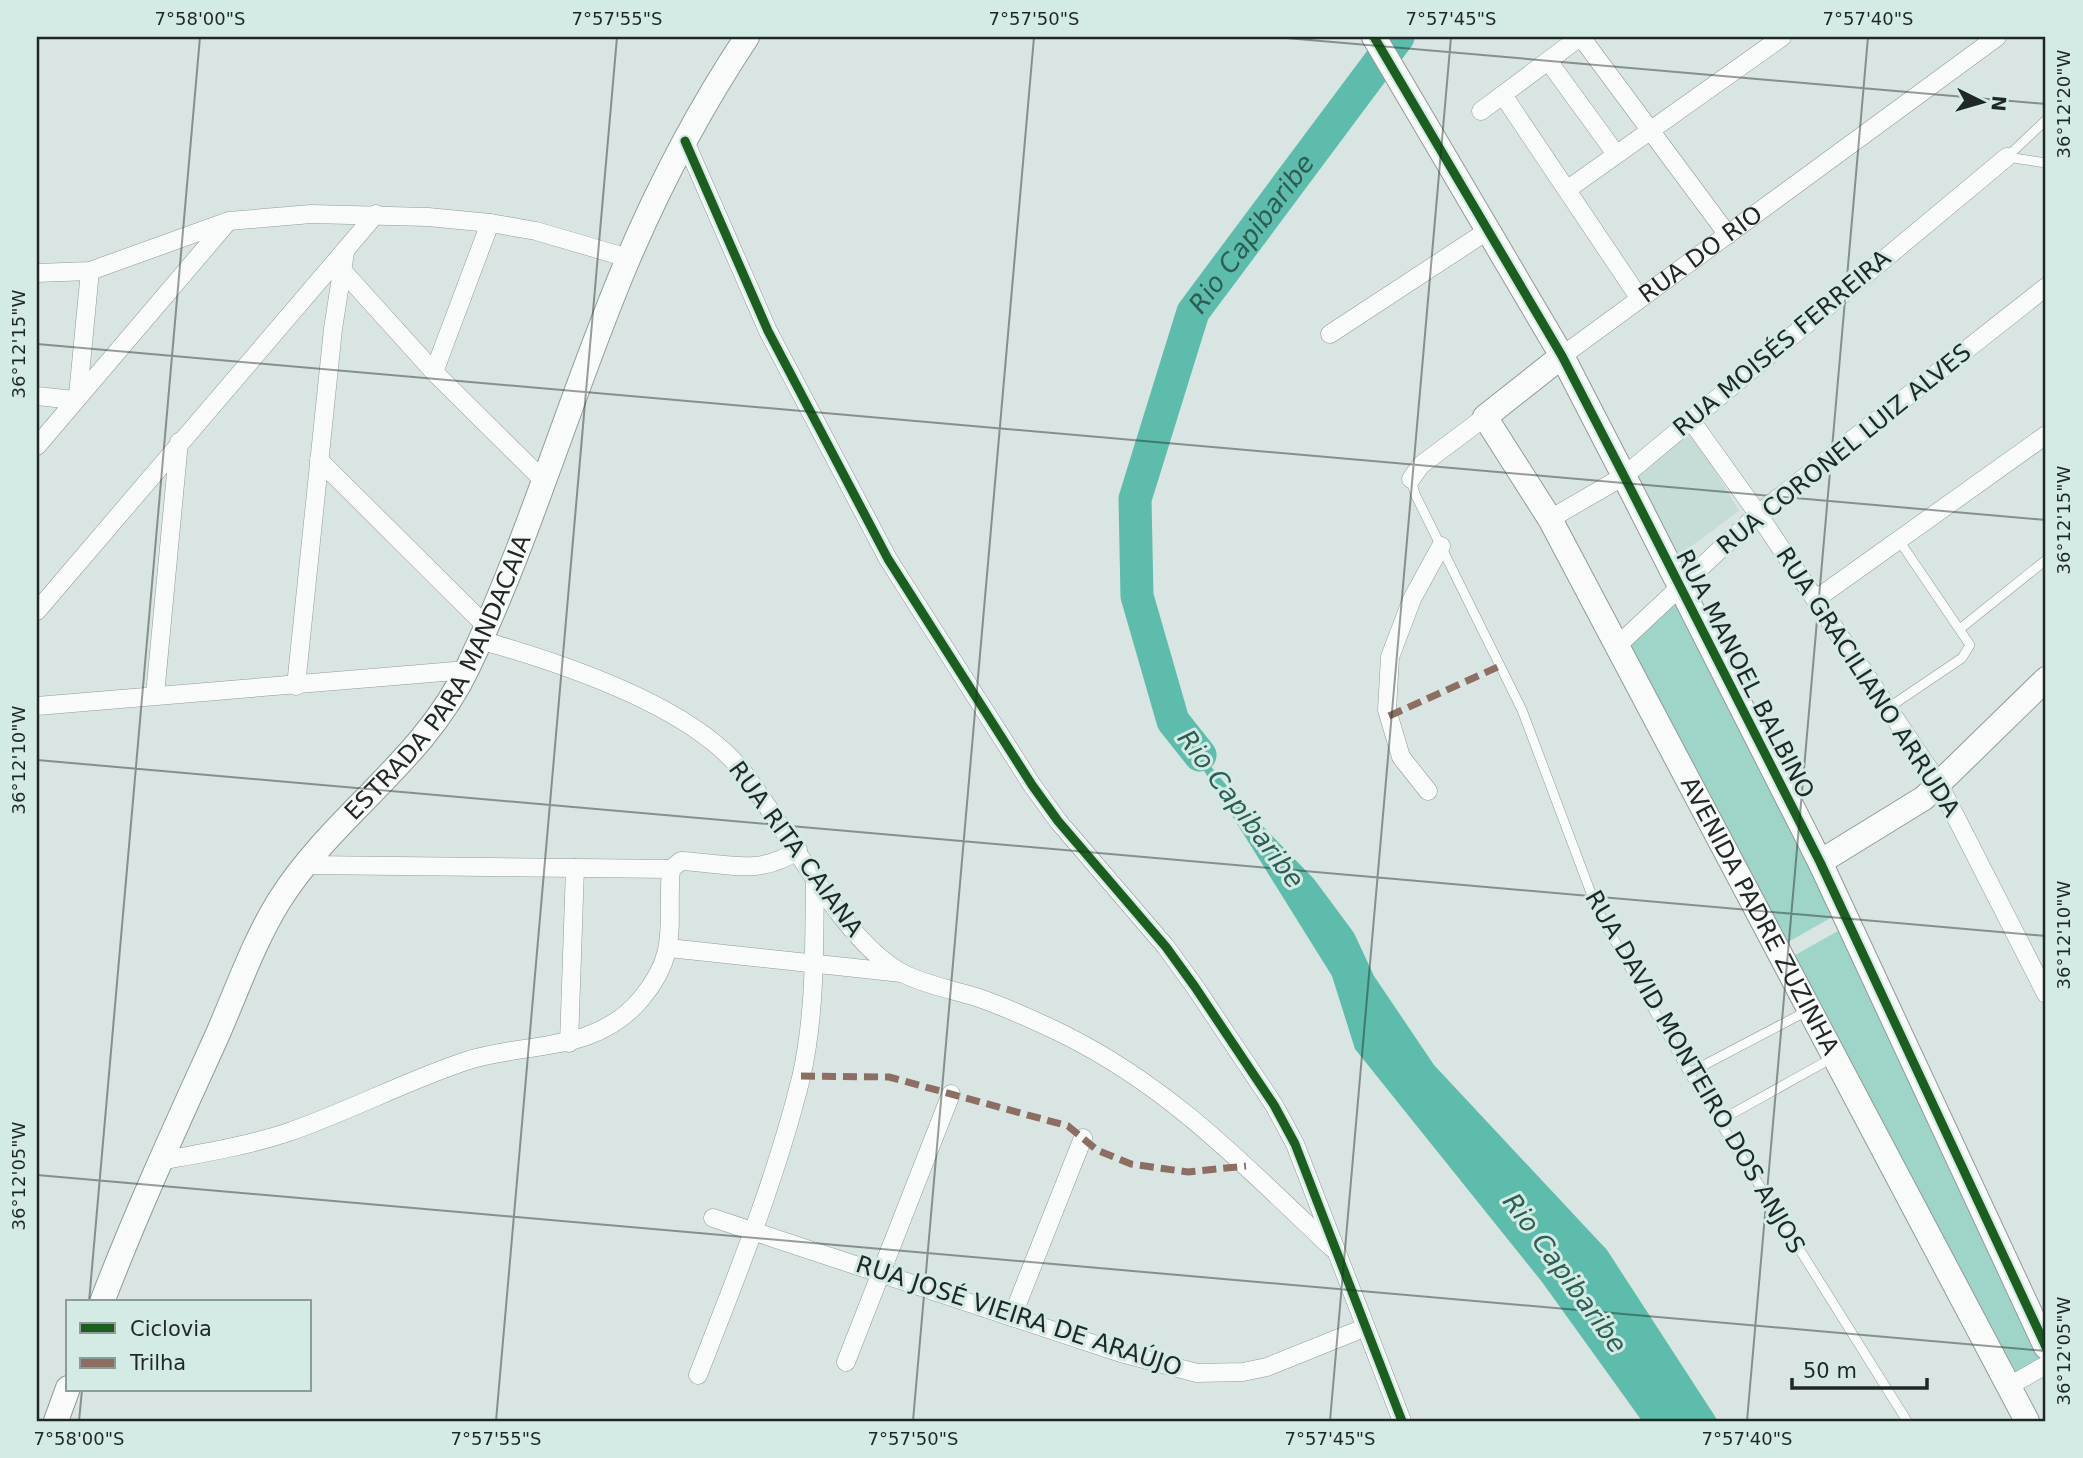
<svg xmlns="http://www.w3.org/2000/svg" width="2083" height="1458" viewBox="0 0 2083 1458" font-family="'DejaVu Sans',sans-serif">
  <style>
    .built { fill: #c6dcd7 }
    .green { fill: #9fd5c8 }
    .water { fill: #5dbcab }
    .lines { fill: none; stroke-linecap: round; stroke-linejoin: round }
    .river { stroke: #5dbcab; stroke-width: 33 }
    .lane-casing { stroke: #919b98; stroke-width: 10 }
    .street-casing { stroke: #919b98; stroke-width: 19 }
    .secondary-casing { stroke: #919b98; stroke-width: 26 }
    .lane { stroke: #f9fbfb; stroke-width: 9 }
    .street { stroke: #f9fbfb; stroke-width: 18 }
    .secondary { stroke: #f9fbfb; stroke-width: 24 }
    .quiet { stroke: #8d6e63; stroke-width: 7; stroke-dasharray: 14 7; stroke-linecap: butt }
    .cycleway-casing { stroke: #d4eae4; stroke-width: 13 }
    .cycleway { stroke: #1b5e20; stroke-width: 9 }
    .ticks { fill: none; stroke: #1f2826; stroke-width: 2; stroke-opacity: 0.45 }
    .labels { text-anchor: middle; stroke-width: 6; stroke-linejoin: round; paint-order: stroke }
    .street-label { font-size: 24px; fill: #1f2826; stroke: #d4eae4 }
    .water-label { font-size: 26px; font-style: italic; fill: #2c5e53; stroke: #d4eae4 }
    .neatline { fill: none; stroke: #1f2826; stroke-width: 2.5 }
    .ticks-label { font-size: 18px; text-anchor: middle; fill: #1f2826 }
  </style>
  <rect width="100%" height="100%" fill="#d9e5e2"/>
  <polygon class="built" points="1690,429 1739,511 1679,555 1635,476"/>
  <g class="green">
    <polygon points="1678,593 1839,913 1783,945 1621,647"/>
    <polygon points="1845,927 2046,1357 2010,1379 1788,959"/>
  </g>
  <polygon class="water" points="1173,721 1248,811 1314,879 1354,933 1374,976 1434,1065 1607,1250 1718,1421 1642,1421 1542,1282 1355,1049 1332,976"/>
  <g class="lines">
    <path class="river" id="s1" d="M1200,755L1173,721L1137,596L1135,499L1193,312L1398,37"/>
    <defs>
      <g id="lane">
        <polyline points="2007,157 2046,120"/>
        <polyline points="2007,157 2046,163"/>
        <polyline points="1411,479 1415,494 1522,710 1597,909 1689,1073 1907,1421"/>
        <polyline points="1961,628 2046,560"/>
        <polyline points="1888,708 1962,658 1970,645 1898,539"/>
        <polyline points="1689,1073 1809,1010"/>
        <polyline points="1719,1121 1834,1057"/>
      </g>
      <g id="street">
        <polyline points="1581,37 1728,235"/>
        <polyline points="1549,62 1616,154"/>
        <polyline points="1503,95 1640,299"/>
        <polyline points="1481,111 1580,37"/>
        <polyline points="685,141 768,331 888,559 1032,785 1058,821 1166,947 1195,987 1274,1105 1295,1144 1402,1421"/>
        <polyline points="1568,189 1782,37"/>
        <polyline points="341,269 434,372 544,481"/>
        <polyline points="37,273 90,271 229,221 311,214 428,217 490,223 536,231 628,258"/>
        <polyline points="1330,334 1487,231"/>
        <path id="s2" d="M1562,356L1997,37"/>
        <polyline points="434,372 490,223"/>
        <polyline points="78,395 90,271"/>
        <polyline points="37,396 74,400"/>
        <polyline points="1690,419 1758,514 1939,784 2046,994"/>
        <polyline points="37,446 226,224"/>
        <polyline points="319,460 486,626"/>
        <polyline points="1411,479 1421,465 1485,417"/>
        <polyline points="1550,519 1624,476 2007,157"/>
        <polyline points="1816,599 2046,435"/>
        <polyline points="37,611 376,214"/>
        <path d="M480,640C558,662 685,703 739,767C786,824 839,939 902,973C925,985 954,990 979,998C1008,1008 1036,1021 1063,1034C1172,1088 1245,1166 1332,1248"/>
        <polyline points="1617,646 1758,514 2046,287"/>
        <polyline points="296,686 333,329 345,252"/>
        <polyline points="155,695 179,442"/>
        <polyline points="37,706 467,670"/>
        <polyline points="1428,791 1401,757 1387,710 1390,657 1412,599 1441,546"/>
        <path d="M307,865L671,869L681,861C725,863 759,877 798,850"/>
        <polyline points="669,948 902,973"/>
        <polyline points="569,1043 575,868"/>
        <path d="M160,1161C203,1153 247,1146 289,1132C349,1111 406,1081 466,1061C528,1041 595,1054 641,999C681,951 666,924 671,869"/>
        <polyline points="713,1218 1121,1353 1197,1373 1243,1372 1267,1367 1364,1328"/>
        <polyline points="1012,1317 1083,1138"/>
        <polyline points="846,1362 951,1094"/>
        <path d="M698,1375C736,1278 776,1179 801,1078C816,1013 814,942 815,876"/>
        <polyline points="2009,1386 2046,1365"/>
      </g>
      <g id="secondary">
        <polyline points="1374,37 1562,356 1624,476 1820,862 2046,1347"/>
        <path id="s3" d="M1562,356L1485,417L1550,519L2027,1421"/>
        <polyline points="1820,862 1924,798 2046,679"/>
        <path id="s4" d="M102,1302C136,1213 176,1126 216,1038C236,993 253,943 279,901C333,815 424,761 468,667C531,535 571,393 628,259C661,182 701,106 747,37"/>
        <polyline points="56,1421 68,1388"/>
      </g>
    </defs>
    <use href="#lane" class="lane-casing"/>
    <use href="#street" class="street-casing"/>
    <use href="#secondary" class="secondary-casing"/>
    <use href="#lane" class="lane"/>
    <use href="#street" class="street"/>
    <use href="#secondary" class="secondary"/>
    <g class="quiet">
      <polyline points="1389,716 1500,666"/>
      <polyline points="801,1076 889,1077 1068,1126 1097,1150 1131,1164 1188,1172 1246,1166"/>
    </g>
    <defs>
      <g id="cycleway">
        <polyline points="1374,37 1562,356 1624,476 1820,862 2046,1347"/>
        <polyline points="685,141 768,331 888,559 1032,785 1058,821 1166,947 1195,987 1274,1105 1295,1144 1402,1421"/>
      </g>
    </defs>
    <use href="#cycleway" class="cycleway-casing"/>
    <use href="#cycleway" class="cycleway"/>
  </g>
  <path class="ticks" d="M1275,37L2046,104M37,344L2046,520M37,760L2046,936M37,1175L2046,1351M89,1302L200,37M79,1421L82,1390M496,1421L617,37M913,1421L1034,37M1330,1421L1451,37M1747,1421L1868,37"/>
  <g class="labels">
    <g class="street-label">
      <text dy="8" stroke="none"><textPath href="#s2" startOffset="172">RUA DO RIO</textPath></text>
      <text transform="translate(1782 343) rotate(-40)" y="8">RUA MOISÉS FERREIRA</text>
      <text transform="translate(1844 449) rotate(-39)" y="8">RUA CORONEL LUIZ ALVES</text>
      <text transform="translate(1745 674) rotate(63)" y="8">RUA MANOEL BALBINO</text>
      <text dy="8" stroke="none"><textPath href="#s4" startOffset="716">ESTRADA PARA MANDACAIA</textPath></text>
      <text transform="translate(1868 682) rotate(57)" y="8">RUA GRACILIANO ARRUDA</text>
      <text transform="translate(796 849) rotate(54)" y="8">RUA RITA CAIANA</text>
      <text dy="8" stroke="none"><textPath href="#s3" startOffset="668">AVENIDA PADRE ZUZINHA</textPath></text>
      <text transform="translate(1695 1072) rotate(60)" y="8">RUA DAVID MONTEIRO DOS ANJOS</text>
      <text transform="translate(1019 1316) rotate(18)" y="8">RUA JOSÉ VIEIRA DE ARAÚJO</text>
    </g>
    <g class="water-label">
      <text dy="9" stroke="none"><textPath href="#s1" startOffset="564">Rio Capibaribe</textPath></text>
      <text transform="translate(1241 809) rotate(53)" y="9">Rio Capibaribe</text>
      <text transform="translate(1565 1273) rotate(54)" y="9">Rio Capibaribe</text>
    </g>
  </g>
  <rect width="2083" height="1458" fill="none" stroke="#d4eae4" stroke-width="77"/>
  <rect x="66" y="1300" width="245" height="91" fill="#d4eae4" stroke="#8c9c98" stroke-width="2"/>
  <rect x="80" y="1323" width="35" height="10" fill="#1b5e20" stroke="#8c9c98" stroke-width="2"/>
  <text x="130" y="1336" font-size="21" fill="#1f2826">Ciclovia</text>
  <rect x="80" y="1358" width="35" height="10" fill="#8d6e63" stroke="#8c9c98" stroke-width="2"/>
  <text x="130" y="1370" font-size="21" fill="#1f2826">Trilha</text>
  <g transform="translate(1982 102) rotate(95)" stroke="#d4eae4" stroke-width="5" paint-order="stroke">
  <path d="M0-5L12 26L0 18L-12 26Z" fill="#1f2826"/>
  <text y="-10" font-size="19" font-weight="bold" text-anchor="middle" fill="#1f2826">N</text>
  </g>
  <path d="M1792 1378v10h135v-10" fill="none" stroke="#1f2826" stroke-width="3.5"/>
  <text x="1803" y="1378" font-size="21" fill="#1f2826" stroke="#d4eae4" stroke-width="5" paint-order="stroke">50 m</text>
  <rect x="38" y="38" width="2006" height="1382" class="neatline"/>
  <g class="ticks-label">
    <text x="200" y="25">7°58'00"S</text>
    <text x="617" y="25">7°57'55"S</text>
    <text x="1034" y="25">7°57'50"S</text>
    <text x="1451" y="25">7°57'45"S</text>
    <text x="1868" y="25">7°57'40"S</text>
    <text transform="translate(2064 104) rotate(-90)" y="6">36°12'20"W</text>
    <text transform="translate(19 344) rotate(-90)" y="6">36°12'15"W</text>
    <text transform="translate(2064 520) rotate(-90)" y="6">36°12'15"W</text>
    <text transform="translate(19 760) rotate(-90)" y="6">36°12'10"W</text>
    <text transform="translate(2064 935) rotate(-90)" y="6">36°12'10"W</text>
    <text transform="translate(19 1176) rotate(-90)" y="6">36°12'05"W</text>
    <text transform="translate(2064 1351) rotate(-90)" y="6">36°12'05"W</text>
    <text x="79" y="1445">7°58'00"S</text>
    <text x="496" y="1445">7°57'55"S</text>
    <text x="913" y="1445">7°57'50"S</text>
    <text x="1330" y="1445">7°57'45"S</text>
    <text x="1747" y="1445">7°57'40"S</text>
  </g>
</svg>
